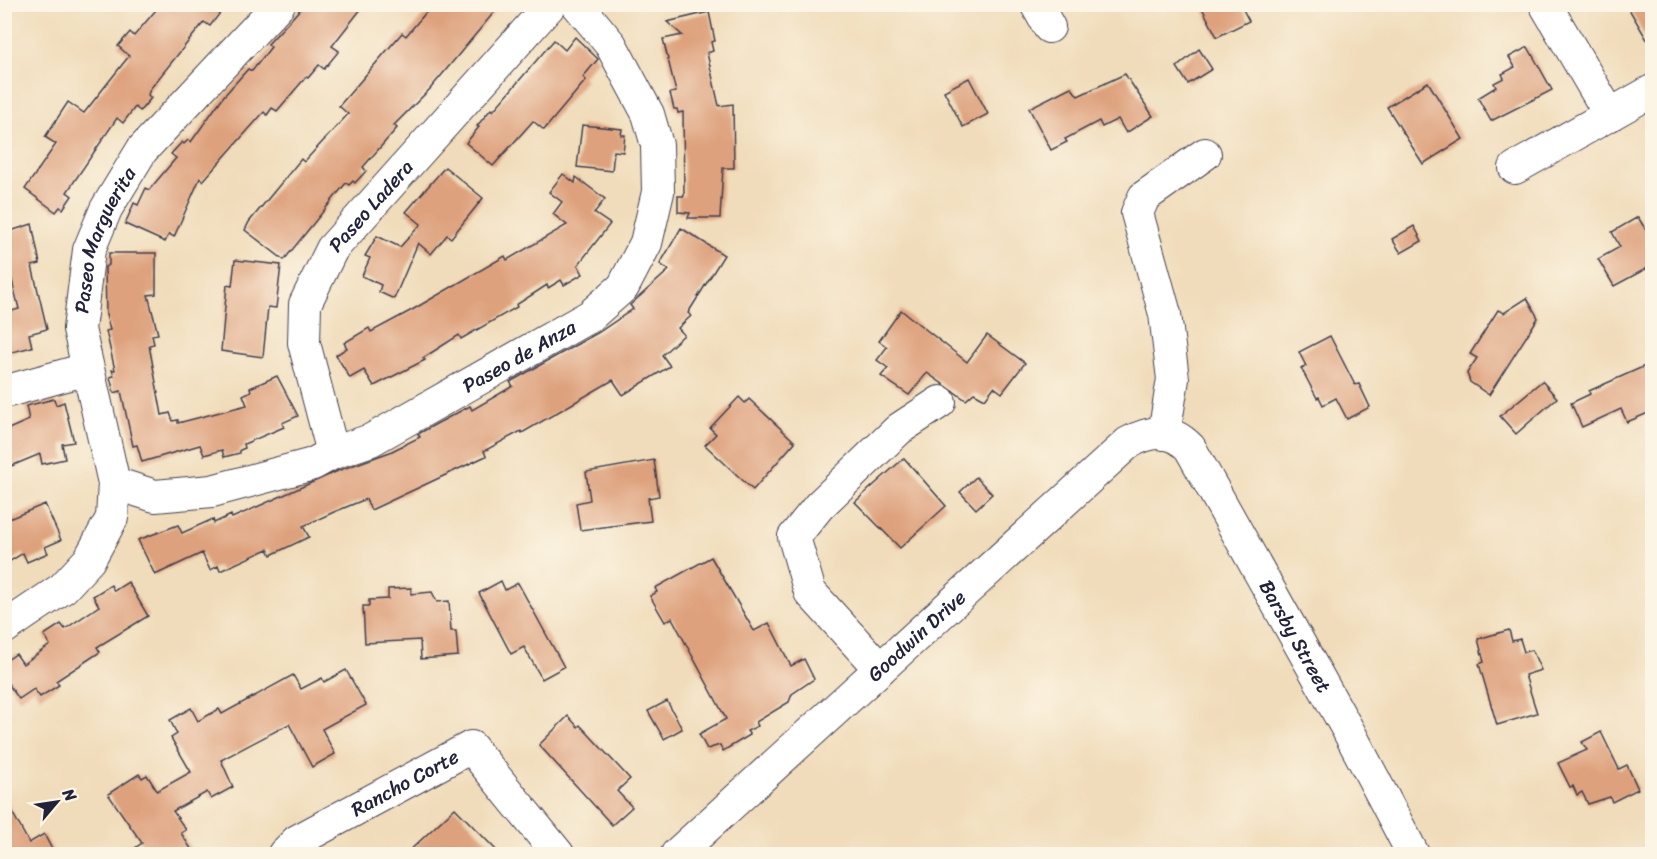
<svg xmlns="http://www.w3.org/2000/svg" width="1657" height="859" viewBox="0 0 1657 859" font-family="Sriracha,sans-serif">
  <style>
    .building { fill: #dea17d }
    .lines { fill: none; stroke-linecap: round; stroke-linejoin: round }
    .minor-casing { stroke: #413e4e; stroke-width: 34 }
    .minor { stroke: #fff; stroke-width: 32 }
    .labels { text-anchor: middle; stroke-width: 6; stroke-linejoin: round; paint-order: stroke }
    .street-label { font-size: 20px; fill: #22223b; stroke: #fcf5e5 }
  </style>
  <rect width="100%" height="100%" fill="#fcf5e5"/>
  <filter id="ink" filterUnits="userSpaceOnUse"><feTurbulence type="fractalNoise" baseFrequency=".0167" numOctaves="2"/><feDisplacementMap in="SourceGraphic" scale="12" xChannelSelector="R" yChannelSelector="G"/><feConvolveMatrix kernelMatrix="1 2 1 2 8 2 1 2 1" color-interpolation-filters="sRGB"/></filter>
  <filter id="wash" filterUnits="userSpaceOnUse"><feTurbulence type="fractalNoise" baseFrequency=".008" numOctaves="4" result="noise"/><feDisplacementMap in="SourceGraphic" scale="24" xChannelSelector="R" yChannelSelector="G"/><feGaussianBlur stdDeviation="1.35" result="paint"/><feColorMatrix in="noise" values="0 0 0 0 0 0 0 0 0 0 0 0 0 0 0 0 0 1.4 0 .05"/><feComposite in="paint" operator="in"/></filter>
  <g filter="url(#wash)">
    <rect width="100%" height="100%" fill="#f0dcba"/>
    <g id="blocks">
      <g class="building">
        <polygon points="161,4 218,4 215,9 220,13 210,26 204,22 150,89 148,95 151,98 140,111 135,107 123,123 117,118 67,192 72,196 63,209 60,207 56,212 25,189 56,144 45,137 68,102 84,113 129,56 118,46 130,32 134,36"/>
        <polygon points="305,4 365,4 332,46 339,51 324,69 319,65 308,78 306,77 277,111 272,108 267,115 264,112 203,181 200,178 174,237 169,234 165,242 125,224 134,203 138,205 146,188 149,190 176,158 171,154 182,142 184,144 188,140 191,142 223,97 248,69 252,71 271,47 268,44"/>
        <polygon points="433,4 501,4 430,89 394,125 397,128 363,167 366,171 355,183 353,181 349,185 346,183 284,260 245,230 249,222 301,159 304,162 348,114 339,106 402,33 406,36"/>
        <polygon points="1200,4 1240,4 1249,21 1217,37"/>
        <polygon points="1626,4 1653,4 1653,50"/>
        <polygon points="709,12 715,41 711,42 713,51 707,53 719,106 733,104 734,168 723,168 720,218 688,218 690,213 678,212 678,196 684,196 683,112 678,113 677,109 674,109 670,93 676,92 663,39 682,35 667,22"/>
        <polygon points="575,37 598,59 583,77 586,80 544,130 533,121 493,166 466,143 479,127 477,126 491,109 493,111 554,40 565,50"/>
        <polygon points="1528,47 1552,90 1491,121 1478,98 1496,87 1494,83 1504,78 1502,74 1515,67 1509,57"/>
        <polygon points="1199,49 1212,69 1188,84 1177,67"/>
        <polygon points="1125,74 1153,116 1126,133 1118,119 1102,127 1099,121 1065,139 1067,142 1051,150 1029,108 1071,87 1078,96"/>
        <polygon points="969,78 988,114 963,127 944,91"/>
        <polygon points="1428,82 1463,139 1423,164 1387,107"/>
        <polygon points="582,125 622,129 621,135 625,135 623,152 614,151 612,171 577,167"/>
        <polygon points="445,167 483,198 451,238 447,235 431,254 418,243 394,299 379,292 381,285 362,276 370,258 365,256 377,236 400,247 421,224 406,212"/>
        <polygon points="563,174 575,183 576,177 605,199 594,213 610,224 578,265 583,274 564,285 561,280 548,288 547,285 516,305 517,307 461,339 459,335 423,358 425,360 374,386 364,370 350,378 336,355 347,348 344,343 369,328 371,332 412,310 505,256 507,260 567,225 553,214 562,202 549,192"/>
        <polygon points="1638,217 1653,242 1653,265 1614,286 1598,259 1620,247 1612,232"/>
        <polygon points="32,224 40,264 32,266 47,329 29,334 32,347 8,353 4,340 4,313 19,309 10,272 4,273 4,233"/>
        <polygon points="1414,226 1422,241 1401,253 1392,239"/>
        <polygon points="681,228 724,255 688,313 691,316 678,328 684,335 662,355 670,366 623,395 613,380 522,433 521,431 484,451 486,456 371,510 366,499 334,512 303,526 309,537 271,555 268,549 220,571 218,566 210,570 202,553 155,575 138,540 178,525 182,533 213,519 214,523 231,515 232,518 340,470 390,452 420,437 418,434 438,423 470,406 472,410 513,386 510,382 599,332 633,309 630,305 669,270 660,264"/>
        <polygon points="109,253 156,253 156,294 148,295 158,334 152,335 154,344 149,345 162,415 170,413 173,421 178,420 178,423 247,405 243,395 251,391 250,388 277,376 298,416 282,423 284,427 244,444 245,448 240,450 240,453 224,457 222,450 204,455 200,445 142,462 137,445 133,446 121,391 114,393 110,377 114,376 112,370 115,370 106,331 110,330 106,315 105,267 109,265"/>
        <polygon points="235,260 281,265 276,308 268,307 263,357 221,351 227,285 232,286"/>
        <polygon points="1527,298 1538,318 1489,395 1470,382 1467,373 1477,358 1470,354 1498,310 1504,313"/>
        <polygon points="901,310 967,362 987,335 1025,363 1002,393 994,387 985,399 974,393 966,400 927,373 909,395 881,376 888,368 877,360 887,347 879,341"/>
        <polygon points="1330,336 1355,385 1359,384 1370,407 1347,419 1336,398 1323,405 1319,397 1317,398 1301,368 1306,366 1299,352"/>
        <polygon points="1645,366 1653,383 1653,411 1627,422 1621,409 1582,427 1571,403 1590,394 1589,391"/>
        <polygon points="1542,381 1557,398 1516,434 1500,416"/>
        <polygon points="739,397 745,403 749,399 795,442 753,490 705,445 716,434 710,428"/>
        <polygon points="54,399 56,405 64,402 74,442 62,444 65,459 42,464 40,454 4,469 4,431 29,420 26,406"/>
        <polygon points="904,458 946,506 900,548 855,502"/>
        <polygon points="654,460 659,496 648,498 651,521 580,530 576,503 590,500 586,472"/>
        <polygon points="976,477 992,494 976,509 960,492"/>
        <polygon points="45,504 61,540 45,547 48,553 27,562 23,553 4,565 4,521"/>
        <polygon points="711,557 754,631 769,623 791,666 804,659 814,679 792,694 789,702 756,722 758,726 747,731 750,735 723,751 720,745 707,749 699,734 726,719 672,618 665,622 650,596 657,592 655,588"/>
        <polygon points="501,581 505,590 518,583 564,667 542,679 524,647 511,654 479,593"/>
        <polygon points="128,582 148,616 97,647 100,652 56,681 59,685 40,697 34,689 19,699 4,678 4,662 16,654 23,664 50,645 44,635 61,624 65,629 99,606 93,596 111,585 114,591"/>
        <polygon points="411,588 411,594 432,592 437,602 449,601 451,631 456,631 458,656 421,659 420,640 365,643 363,606 369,606 369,600 388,599 388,589"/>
        <polygon points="1509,630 1512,641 1520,639 1524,652 1532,650 1541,670 1525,675 1537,713 1497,725 1479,664 1484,662 1478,639"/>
        <polygon points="346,670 366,705 322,729 335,754 312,767 289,724 221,760 233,787 211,799 207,792 173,811 186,830 181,833 195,855 125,855 142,843 108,794 139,774 142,778 147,775 157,791 191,772 171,738 177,734 170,720 191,708 198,721 219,709 222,714 293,675 301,689 322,678 324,682"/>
        <polygon points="667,701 682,729 664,739 648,711"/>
        <polygon points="568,716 578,727 580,725 630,779 617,791 632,807 612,825 539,745"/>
        <polygon points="1601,732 1619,769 1627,765 1638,789 1612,802 1610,797 1588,804 1582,792 1577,795 1573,786 1570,787 1558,763 1587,750 1582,742"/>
        <polygon points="4,797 29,843 44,834 55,855 4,855"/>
        <polygon points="455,808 501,855 405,855"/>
      </g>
    </g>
  </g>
  <g filter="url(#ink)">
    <use href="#blocks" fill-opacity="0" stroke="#413e4e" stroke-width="1.5"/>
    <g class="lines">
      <defs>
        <g id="minor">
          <polyline points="1036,4 1049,27"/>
          <polyline points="1545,4 1610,115"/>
          <polyline points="1515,168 1652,91"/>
          <polyline points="4,392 87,369"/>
          <polyline points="1164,434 1173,379 1165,314 1137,213 1144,197 1205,154"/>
          <path id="s1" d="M333,453L304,343L305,304L332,249L551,4"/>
          <path id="s2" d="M114,483L155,496L212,491L313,464L333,453L371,440L590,316L623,287L646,243L658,192L657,145L648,114L611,45L577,4"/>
          <path id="s3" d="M4,628L63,588L89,560L112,518L114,483L79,329L89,250L106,209L142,150L279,4"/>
          <polyline points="880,669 810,592 794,537 819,506 899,429 940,402"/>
          <path id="s4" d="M284,854L297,841L471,747L558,854"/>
          <path id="s5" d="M677,854L1128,443C1151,430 1171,428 1190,448L1349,732L1413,854"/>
        </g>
      </defs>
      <use href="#minor" class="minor-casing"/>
      <use href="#minor" class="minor"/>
    </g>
  </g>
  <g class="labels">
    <g class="street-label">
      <text dy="7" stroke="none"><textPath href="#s1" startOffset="272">Paseo Ladera</textPath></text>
      <text dy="7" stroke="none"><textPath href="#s3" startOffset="444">Paseo Marguerita</textPath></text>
      <text dy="7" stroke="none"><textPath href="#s2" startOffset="438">Paseo de Anza</textPath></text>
      <text dy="7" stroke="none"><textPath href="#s5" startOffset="324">Goodwin Drive</textPath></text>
      <text dy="7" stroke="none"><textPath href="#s5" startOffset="894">Barsby Street</textPath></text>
      <text dy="7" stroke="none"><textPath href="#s4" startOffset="141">Rancho Corte</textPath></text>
    </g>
  </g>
  <rect width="1657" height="859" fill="none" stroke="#fcf5e5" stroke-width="24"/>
  <g transform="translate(57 802) rotate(61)" stroke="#fcf5e5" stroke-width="4.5" paint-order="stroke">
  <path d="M0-4.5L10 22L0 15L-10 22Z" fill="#22223b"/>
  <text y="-9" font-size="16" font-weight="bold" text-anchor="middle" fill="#22223b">N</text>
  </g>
</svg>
